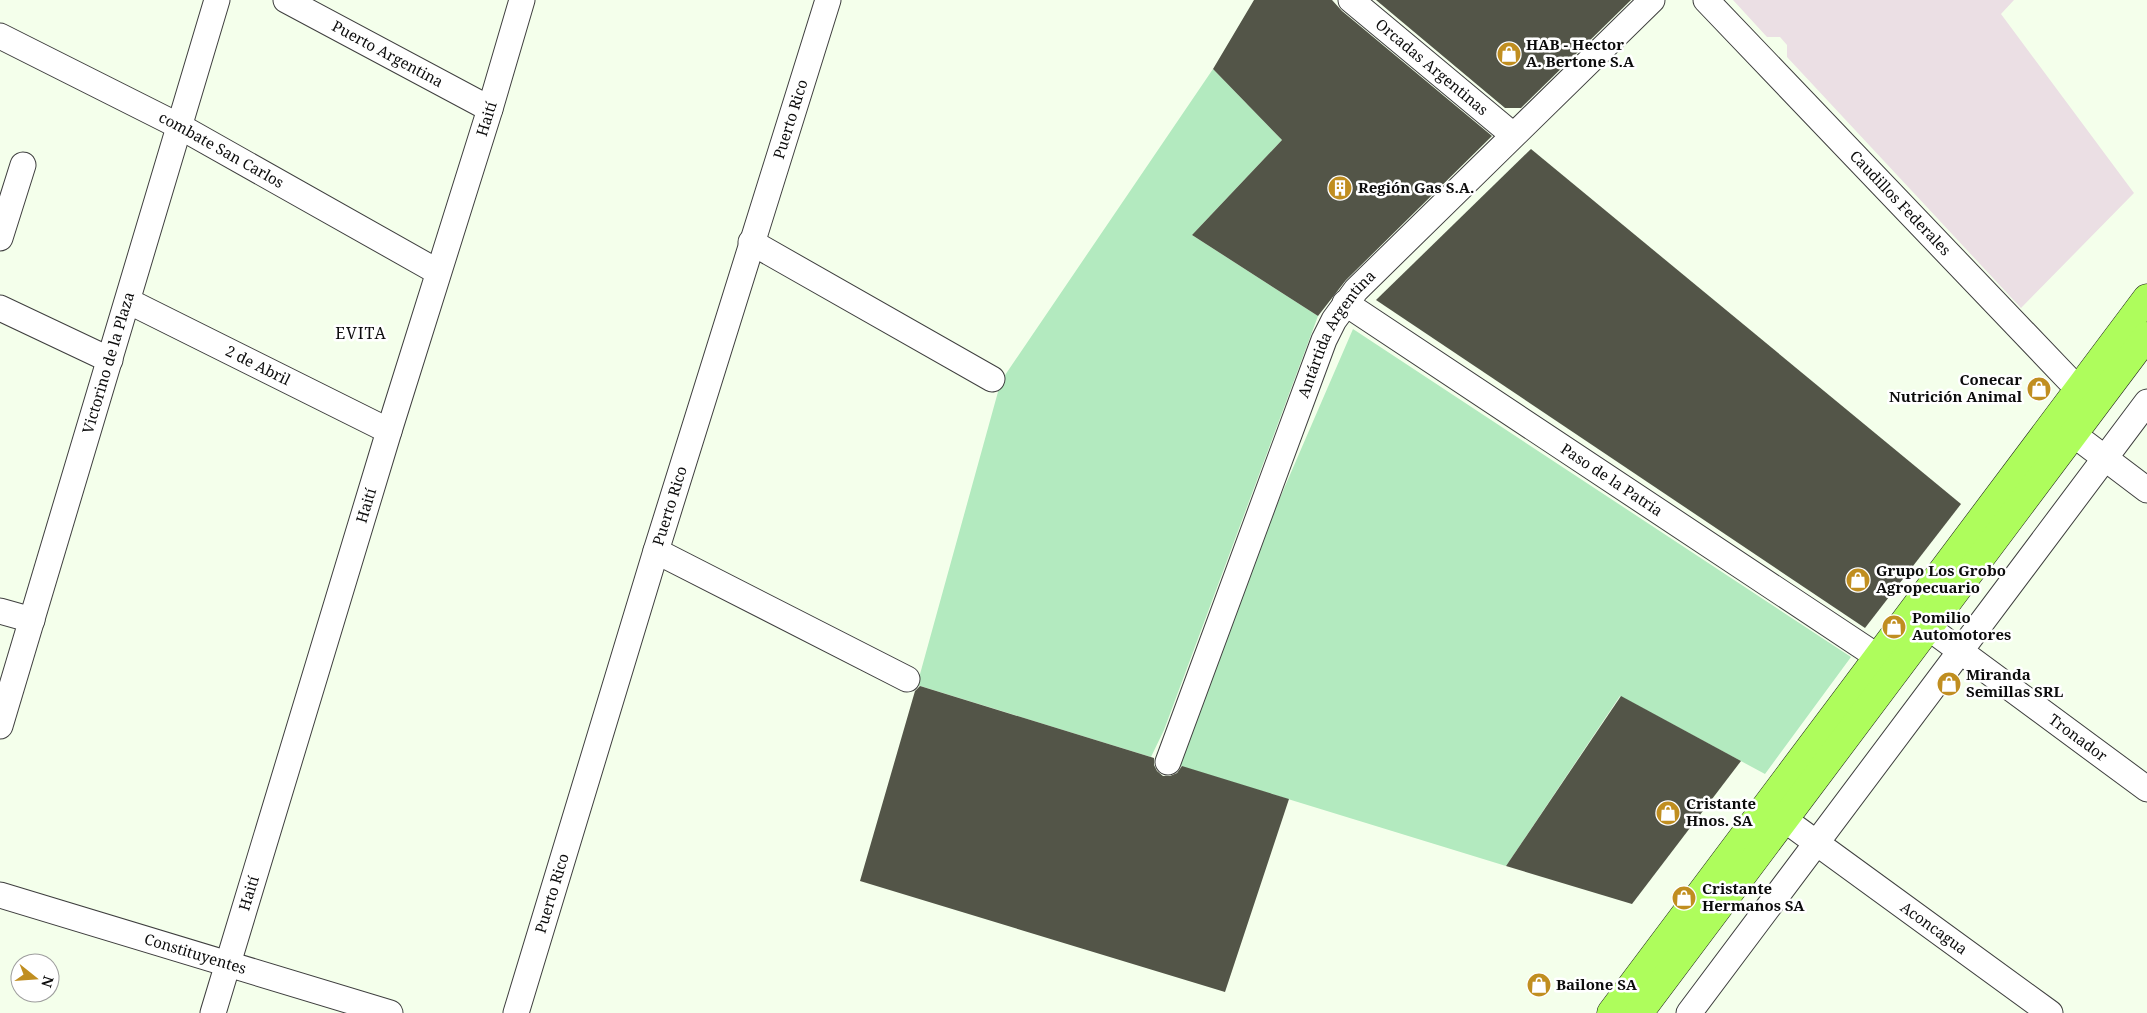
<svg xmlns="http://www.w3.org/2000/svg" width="2147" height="1013" viewBox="0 0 2147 1013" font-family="'Noto Serif',serif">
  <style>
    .industrial { fill: #ebdfe4 }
    .green { fill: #b3eabf }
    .building { fill: #535548 }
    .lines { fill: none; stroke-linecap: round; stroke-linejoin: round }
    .minor-casing { stroke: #3f3f3f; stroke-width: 27 }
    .major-casing { stroke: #1d1d1d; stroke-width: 29 }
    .minor { stroke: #fff; stroke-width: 25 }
    .major { stroke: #aefd5c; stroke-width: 28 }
    .labels { text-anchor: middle; stroke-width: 5; stroke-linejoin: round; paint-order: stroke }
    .poi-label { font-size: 15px; font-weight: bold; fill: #0c0c0c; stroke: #fff; text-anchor: start }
    .street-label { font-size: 15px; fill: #0c0c0c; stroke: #fff }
    .neighbourhood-label { font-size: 16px; letter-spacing: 1px; fill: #0c0c0c; stroke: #fff }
  </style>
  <rect width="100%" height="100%" fill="#f4ffeb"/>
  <polygon class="industrial" points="1733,0 2014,0 2001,14 2134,193 2021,308 1787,57 1787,45 1780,37 1767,37"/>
  <g class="green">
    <polygon points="1213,69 1282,140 1192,235 1318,316 1164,730 1151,757 917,685 1001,381"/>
    <polygon points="1353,329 1851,657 1765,774 1620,696 1506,866 1180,766 1270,521"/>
  </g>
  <g class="building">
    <polygon points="1254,0 1332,0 1342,11 1492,136 1346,280 1318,316 1192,235 1282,140 1213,69"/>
    <polygon points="1376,0 1631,0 1521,108 1505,108"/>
    <polygon points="1531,149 1961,504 1865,628 1376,300"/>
    <polygon points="920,686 1154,758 1154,765 1157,771 1163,776 1170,776 1177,773 1182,766 1289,799 1225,992 860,881 915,691"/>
    <polygon points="1621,696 1741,761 1632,904 1506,866"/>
  </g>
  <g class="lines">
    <defs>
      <g id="minor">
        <path id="s1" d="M286,0L490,109"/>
        <path id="s2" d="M1351,0L1513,135"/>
        <path id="s3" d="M1706,0L2093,405"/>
        <path id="s4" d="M0,36L179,126L438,272"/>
        <polyline points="0,238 23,165"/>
        <polyline points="751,242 992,379"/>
        <path id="s5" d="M128,301L389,431"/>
        <path id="s6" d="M1345,303L1878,657"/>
        <polyline points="0,308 110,360"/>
        <polyline points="2073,434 2147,490"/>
        <polyline points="656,551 907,679"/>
        <polyline points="0,611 32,620"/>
        <path id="s7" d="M1929,628L2147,789"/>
        <path id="s8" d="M0,726L217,0"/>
        <path id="s9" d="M1168,762L1324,340L1334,320L1356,290L1652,0"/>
        <path id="s10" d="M1785,820L2050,1013"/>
        <path id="s11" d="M0,895L390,1013"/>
        <path id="s12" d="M213,1013L389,431L490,109L522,0"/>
        <path id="s13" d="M516,1013L656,551L828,0"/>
        <polyline points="1689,1013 2147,402"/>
      </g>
      <g id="major">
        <polyline points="1611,1013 2147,298"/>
        <polyline points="1639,1013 2147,336"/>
      </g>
    </defs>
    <use href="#minor" class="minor-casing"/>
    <use href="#major" class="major-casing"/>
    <use href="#minor" class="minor"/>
    <use href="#major" class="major"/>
  </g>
  <defs>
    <symbol id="shop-disc" viewBox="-11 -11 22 22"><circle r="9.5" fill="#c08e20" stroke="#fff"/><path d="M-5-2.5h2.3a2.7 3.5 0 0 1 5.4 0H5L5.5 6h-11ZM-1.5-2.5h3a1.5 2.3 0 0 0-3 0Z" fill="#fff"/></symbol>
    <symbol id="building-disc" viewBox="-11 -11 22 22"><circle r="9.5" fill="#c08e20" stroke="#fff"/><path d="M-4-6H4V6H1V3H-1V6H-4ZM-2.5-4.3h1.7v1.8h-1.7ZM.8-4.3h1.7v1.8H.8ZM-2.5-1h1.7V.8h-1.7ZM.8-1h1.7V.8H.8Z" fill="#fff"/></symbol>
  </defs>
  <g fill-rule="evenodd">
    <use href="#shop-disc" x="1495" y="40" width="28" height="28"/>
    <use href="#building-disc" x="1326" y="174" width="28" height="28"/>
    <use href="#shop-disc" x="2025" y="375" width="28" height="28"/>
    <use href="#shop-disc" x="1844" y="566" width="28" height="28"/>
    <use href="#shop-disc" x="1880" y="613" width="28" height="28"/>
    <use href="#shop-disc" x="1935" y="670" width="28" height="28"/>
    <use href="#shop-disc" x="1654" y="799" width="28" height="28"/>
    <use href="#shop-disc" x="1670" y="884" width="28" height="28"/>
    <use href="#shop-disc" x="1525" y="971" width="28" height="28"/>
  </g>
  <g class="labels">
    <g class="poi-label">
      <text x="1526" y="50">HAB - Hector<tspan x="1526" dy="17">A. Bertone S.A</tspan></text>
      <text x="1358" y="193">Región Gas S.A.</text>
      <text x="2022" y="385" text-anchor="end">Conecar<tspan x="2022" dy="17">Nutrición Animal</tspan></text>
      <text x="1876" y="576">Grupo Los Grobo<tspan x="1876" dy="17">Agropecuario</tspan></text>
      <text x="1912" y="623">Pomilio<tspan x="1912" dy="17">Automotores</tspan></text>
      <text x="1966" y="680">Miranda<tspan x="1966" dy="17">Semillas SRL</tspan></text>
      <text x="1686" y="809">Cristante<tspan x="1686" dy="17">Hnos. SA</tspan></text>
      <text x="1702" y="894">Cristante<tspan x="1702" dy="17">Hermanos SA</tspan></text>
      <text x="1556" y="990">Bailone SA</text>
    </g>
    <g class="street-label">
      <text dy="5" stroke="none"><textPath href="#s1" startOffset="115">Puerto Argentina</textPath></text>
      <text dy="5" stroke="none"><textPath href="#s2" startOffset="105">Orcadas Argentinas</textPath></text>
      <text dy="5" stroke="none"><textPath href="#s12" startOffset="935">Haití</textPath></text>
      <text dy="5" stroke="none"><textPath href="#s13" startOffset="935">Puerto Rico</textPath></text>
      <text dy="5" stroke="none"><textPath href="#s4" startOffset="249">combate San Carlos</textPath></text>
      <text dy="5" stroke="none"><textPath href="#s3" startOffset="281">Caudillos Federales</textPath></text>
      <text dy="5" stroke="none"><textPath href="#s9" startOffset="461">Antártida Argentina</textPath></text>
      <text dy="5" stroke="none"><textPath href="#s8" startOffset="379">Victorino de la Plaza</textPath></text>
      <text dy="5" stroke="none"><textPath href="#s5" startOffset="145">2 de Abril</textPath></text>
      <text dy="5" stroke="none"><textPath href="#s6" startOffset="320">Paso de la Patria</textPath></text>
      <text dy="5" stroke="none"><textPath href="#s12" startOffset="530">Haití</textPath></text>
      <text dy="5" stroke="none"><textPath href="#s13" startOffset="530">Puerto Rico</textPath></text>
      <text dy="5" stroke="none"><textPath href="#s7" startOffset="185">Tronador</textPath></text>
      <text dy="5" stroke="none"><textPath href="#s13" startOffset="125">Puerto Rico</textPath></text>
      <text dy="5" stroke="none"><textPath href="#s12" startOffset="125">Haití</textPath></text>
      <text dy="5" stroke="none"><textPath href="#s10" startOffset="184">Aconcagua</textPath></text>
      <text dy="5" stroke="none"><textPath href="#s11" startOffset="204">Constituyentes</textPath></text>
    </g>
    <g class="neighbourhood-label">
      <text x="361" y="339">EVITA</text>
    </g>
  </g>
  <g transform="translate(35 978) rotate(107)"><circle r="24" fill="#ffffff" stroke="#9e9e9e"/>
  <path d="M0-4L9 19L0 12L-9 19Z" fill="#c08e20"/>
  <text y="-8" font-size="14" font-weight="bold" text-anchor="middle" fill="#0c0c0c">N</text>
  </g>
</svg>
